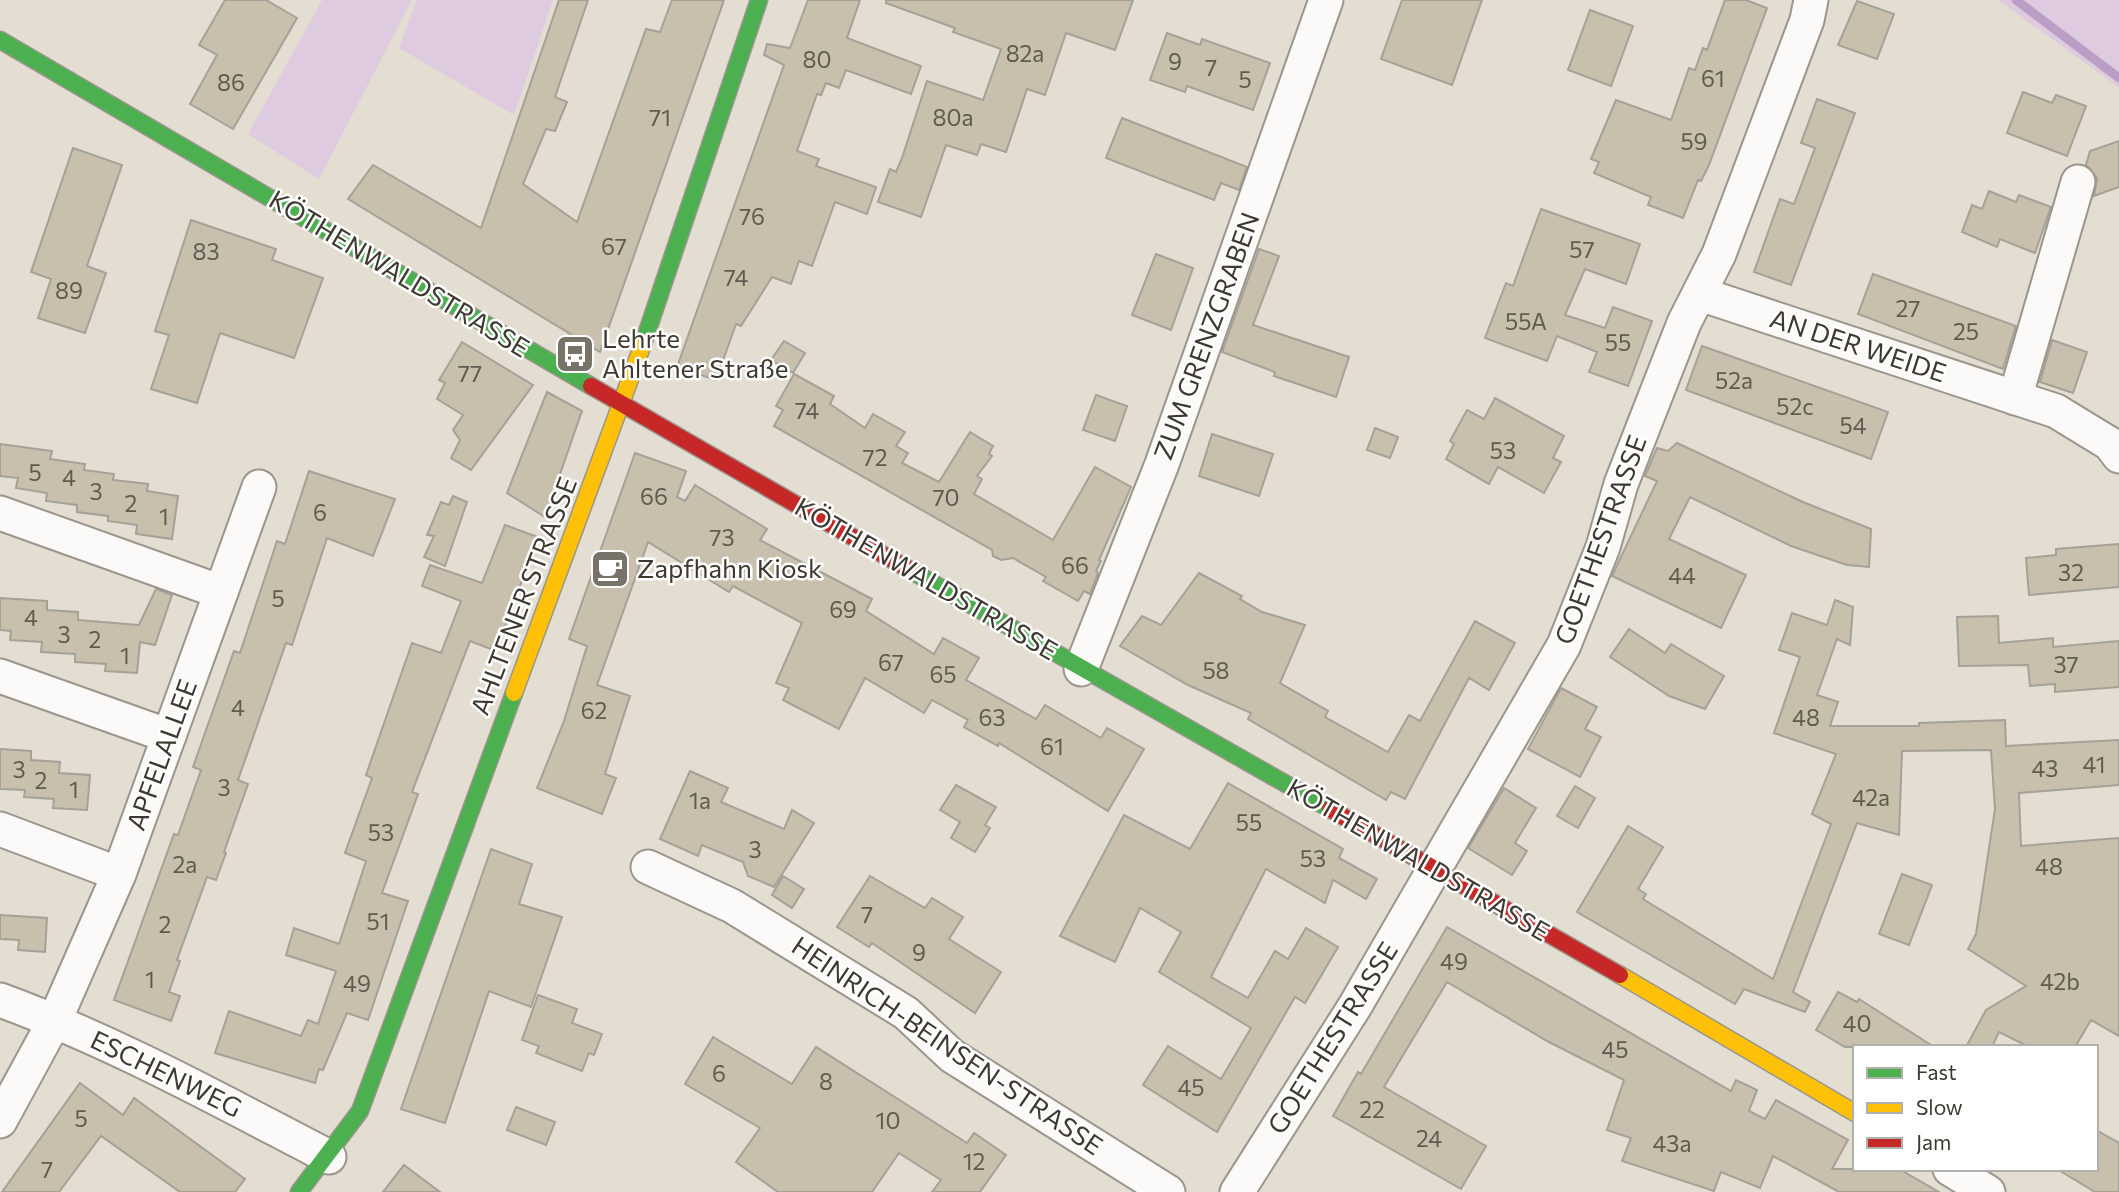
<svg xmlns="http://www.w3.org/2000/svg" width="2119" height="1192" viewBox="0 0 2119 1192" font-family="Commissioner,sans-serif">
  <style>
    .green { fill: #decbdf }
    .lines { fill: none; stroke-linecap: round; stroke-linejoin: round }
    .stream { stroke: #bb9ec6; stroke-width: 9 }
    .building { fill: #c8c0ac; stroke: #a5a197; stroke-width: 2 }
    .street-casing { stroke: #9a968d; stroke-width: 37 }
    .fast-casing { stroke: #9a968d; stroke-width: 19 }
    .slow-casing { stroke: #9a968d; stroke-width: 19 }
    .jam-casing { stroke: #9a968d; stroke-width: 19 }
    .street { stroke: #fbfaf8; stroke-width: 33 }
    .fast { stroke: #4caf50; stroke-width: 16 }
    .slow { stroke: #ffc107; stroke-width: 16 }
    .jam { stroke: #c62828; stroke-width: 16 }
    .labels { text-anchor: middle; stroke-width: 5; stroke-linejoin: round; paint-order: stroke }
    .number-label { font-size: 23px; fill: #605b4f }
    .street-label { font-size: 26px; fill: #3d3930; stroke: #fff }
    .poi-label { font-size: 26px; fill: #3d3930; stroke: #fff; text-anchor: start }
  </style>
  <rect width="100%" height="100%" fill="#e3ded1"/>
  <g class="green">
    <polygon points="322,0 412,0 319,179 248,134"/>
    <polygon points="417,0 553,0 514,115 399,48"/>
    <polygon points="1998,0 2119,0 2119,89 2117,86"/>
  </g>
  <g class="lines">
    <polyline class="stream" points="2016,0 2119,78"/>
  </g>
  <g class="building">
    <polygon points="225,0 266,0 297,18 233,129 190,104 217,55 199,45"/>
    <polygon points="559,0 588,0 555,97 567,102 555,131 546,129 523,184 577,222 646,29 660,32 672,0 724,0 600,352 348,199 373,165 481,228"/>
    <polygon points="808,0 860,0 847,38 921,66 911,94 846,70 839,88 826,83 821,95 817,94 797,151 819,159 816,166 876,187 867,214 835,202 812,266 799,261 791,284 772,277 741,326 736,324 716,380 677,367 784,65 764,55 767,44 790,48"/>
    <polygon points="886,0 1133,0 1115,50 1066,33 1045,95 1027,89 1006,152 981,144 977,155 946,145 921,217 878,202 890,169 896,172 902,158 927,81 983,100 1001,49 953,32 955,28 886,3"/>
    <polygon points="1402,0 1482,0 1452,85 1381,59"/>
    <polygon points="1725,0 1746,0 1767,8 1709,165 1701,181 1698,180 1683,218 1648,205 1651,197 1594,173 1599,162 1591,159 1616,100 1671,120 1689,68 1695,70 1703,48 1707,50"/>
    <polygon points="1857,1 1894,14 1877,59 1838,45"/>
    <polygon points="1590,10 1633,26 1611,86 1568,70"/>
    <polygon points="1167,33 1200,45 1202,39 1270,63 1253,110 1187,86 1185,92 1150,80"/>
    <polygon points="2023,92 2052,103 2056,95 2086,106 2067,156 2007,133"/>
    <polygon points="1817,99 1855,113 1791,285 1754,272 1780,199 1794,204 1815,148 1801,143"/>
    <polygon points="1122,118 1247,167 1239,190 1221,183 1214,200 1106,158"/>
    <polygon points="2119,141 2119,187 2094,196 2097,178 2086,165 2090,151"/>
    <polygon points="73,148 122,165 87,266 106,273 85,333 38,318 51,279 31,272"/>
    <polygon points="1989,191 2016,202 2019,195 2051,207 2035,253 2000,239 1997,247 1962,232 1972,205 1982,209"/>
    <polygon points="1541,209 1640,244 1626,284 1585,269 1565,315 1605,328 1613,307 1652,321 1628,386 1589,372 1597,352 1557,336 1547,361 1485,338 1506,283 1513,286"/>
    <polygon points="191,220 276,249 272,260 323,278 294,358 220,333 197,403 151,389 169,335 155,331"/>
    <polygon points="1259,249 1279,256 1253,325 1349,357 1336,397 1274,376 1275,372 1222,352"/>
    <polygon points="1156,254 1193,268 1171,330 1132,315"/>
    <polygon points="1873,274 2016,326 2003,369 1858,314"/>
    <polygon points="2052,340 2087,352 2073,393 2040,382"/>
    <polygon points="784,341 805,353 793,373 771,360"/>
    <polygon points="462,342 533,385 471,470 451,458 460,440 453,430 463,415 437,399 445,383 439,380"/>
    <polygon points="1702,346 1888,412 1871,459 1686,390"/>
    <polygon points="794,374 834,396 830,404 865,428 873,414 905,432 896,446 908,453 902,463 939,482 970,432 993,446 989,454 992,456 977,476 982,479 974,494 1053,540 1095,467 1131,487 1099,560 1101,561 1096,571 1098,573 1090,594 1084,591 1078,601 1043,581 1046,577 1013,558 1001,560 993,556 992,550 774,426 783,410 776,406"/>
    <polygon points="547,392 582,411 545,517 507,493"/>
    <polygon points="1096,395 1127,406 1115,441 1083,430"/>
    <polygon points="1495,398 1564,436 1553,458 1561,462 1544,493 1498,467 1489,484 1446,459 1454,444 1450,441 1467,410 1484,419"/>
    <polygon points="1375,428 1398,437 1390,458 1367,450"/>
    <polygon points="1212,434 1273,454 1259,496 1199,476"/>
    <polygon points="1677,443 1803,502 1871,529 1869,567 1847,565 1791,546 1690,497 1669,539 1746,575 1721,628 1612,576 1657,481 1645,476 1657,448 1668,451"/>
    <polygon points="0,444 52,451 50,459 85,464 84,470 114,474 113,480 148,484 147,491 178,496 172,539 136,534 137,525 108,521 108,516 77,512 77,505 46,501 47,493 16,488 18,478 0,476"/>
    <polygon points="635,453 686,471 677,497 685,501 695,485 767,529 760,540 872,599 866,611 934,654 943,638 979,658 966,680 1036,719 1045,705 1101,738 1107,728 1144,749 1108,811 999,743 998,746 964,727 968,720 932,700 924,713 865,678 839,729 783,700 789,688 776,683 802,623 733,586 729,592 648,542 597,685 630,696 605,774 616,778 602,814 537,788 564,721 587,646 569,639"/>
    <polygon points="309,471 395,499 373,556 327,538 292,645 286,643 238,780 248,784 224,852 226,853 216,880 207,877 177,960 180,961 169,992 180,996 171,1021 114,1000 174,834 178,835 201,770 193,767 234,651 240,653 277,541 285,544"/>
    <polygon points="453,496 467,502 445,566 424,557 434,536 427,535 441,502 449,505"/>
    <polygon points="505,525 538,537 496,651 470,641 412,792 418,794 382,893 408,901 368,1020 347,1013 323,1070 319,1069 315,1083 215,1053 229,1011 301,1036 308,1020 318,1024 336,971 286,955 294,928 339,944 366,861 345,853 372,778 366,775 412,643 441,653 461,601 422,586 430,565 482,583"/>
    <polygon points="2119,544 2119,587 2029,595 2026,558 2056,555 2056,549"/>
    <polygon points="1199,573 1242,596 1240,599 1262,612 1305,625 1280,683 1328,711 1325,717 1388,752 1409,715 1420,721 1475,621 1515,643 1489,690 1469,678 1405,799 1391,792 1386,800 1248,719 1251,713 1188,685 1120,646 1142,616 1161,625"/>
    <polygon points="156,589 172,595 155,645 140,642 137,673 105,671 106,664 75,662 75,654 41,652 42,642 10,640 11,631 0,630 0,598 47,601 47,610 78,612 78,620 139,625"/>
    <polygon points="1835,600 1853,607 1850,645 1837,639 1817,695 1838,702 1830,726 1919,726 1919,723 2005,720 2006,746 2119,740 2119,785 2019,793 2021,846 2119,838 2119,1036 2091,1020 2075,1047 2029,1047 1999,1032 1992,1047 1966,1047 1986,1010 2026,986 1968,949 1976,934 1995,809 1991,750 1902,751 1899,835 1857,823 1793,992 1810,1002 1805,1012 1744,989 1735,1004 1577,912 1628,826 1663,847 1638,889 1646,894 1643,899 1773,979 1831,824 1812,814 1836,754 1774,733 1800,657 1779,650 1792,613 1827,625"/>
    <polygon points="1998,616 1999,643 2053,638 2053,647 2119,641 2119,687 2055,692 2055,684 2030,686 2028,665 1959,666 1957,617"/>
    <polygon points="1629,629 1665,653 1671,644 1724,676 1705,709 1669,696 1610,657"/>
    <polygon points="1561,688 1597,707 1585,729 1601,737 1580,777 1528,749"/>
    <polygon points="0,749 31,751 31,760 60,762 59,773 90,775 87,810 53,808 54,799 24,797 25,790 0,789"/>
    <polygon points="690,771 728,788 721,802 784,829 792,810 814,823 774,887 748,876 743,862 702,845 698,856 660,839"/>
    <polygon points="1228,783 1343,849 1339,858 1377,879 1366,899 1333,880 1325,903 1266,869 1211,977 1248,998 1275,951 1288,959 1306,928 1338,947 1305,1003 1295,997 1217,1132 1143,1085 1168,1046 1221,1079 1251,1028 1159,972 1181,932 1140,908 1115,962 1060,936 1124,815 1190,849"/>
    <polygon points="956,785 996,807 985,825 990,828 975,852 951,838 960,822 940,810"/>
    <polygon points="1575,786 1595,798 1578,828 1557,816"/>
    <polygon points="1504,788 1536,808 1515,843 1527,851 1512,875 1468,848"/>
    <polygon points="491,849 532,864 519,904 562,917 531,1007 489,991 445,1123 401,1109"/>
    <polygon points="1902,874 1932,885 1909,945 1879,934"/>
    <polygon points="783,876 804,889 792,908 772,895"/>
    <polygon points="870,876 925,908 932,898 963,917 949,939 1001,972 975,1013 872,943 869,947 837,927"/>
    <polygon points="0,915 47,918 45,952 18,950 19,940 0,939"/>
    <polygon points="1447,927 1731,1091 1736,1080 1757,1090 1749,1111 1765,1119 1776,1100 1848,1140 1832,1169 1899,1169 1939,1192 1839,1192 1773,1156 1760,1188 1721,1172 1714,1191 1622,1161 1631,1138 1607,1130 1624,1080 1547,1041 1447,982 1384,1087 1486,1146 1461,1189 1333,1116 1358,1072 1361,1074"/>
    <polygon points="1838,992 1857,1002 1859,999 1934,1047 1845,1047 1816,1030"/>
    <polygon points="538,995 577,1009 572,1023 602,1034 594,1055 589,1053 582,1071 536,1053 539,1046 522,1040"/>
    <polygon points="713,1037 792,1084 816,1047 967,1143 974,1133 1006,1155 980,1192 932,1192 941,1180 899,1153 872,1192 778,1192 736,1162 760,1128 685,1084"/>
    <polygon points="80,1083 123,1115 134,1098 245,1179 235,1192 180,1192 101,1136 59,1192 2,1192"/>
    <polygon points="516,1107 555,1122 546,1145 507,1130"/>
    <polygon points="2096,1130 2119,1143 2119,1192 2095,1192 2057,1169 2096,1169"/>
    <polygon points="404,1165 440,1192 383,1192"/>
  </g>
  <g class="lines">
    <defs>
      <g id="street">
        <polyline points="1700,294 2056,411 2110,444 2119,456"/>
        <polyline points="2015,398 2078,182"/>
        <polyline points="0,513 221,592"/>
        <polyline points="1081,669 1162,464 1326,0"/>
        <polyline points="0,676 169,736"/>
        <polyline points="0,829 119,874"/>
        <polyline points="648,867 732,906 906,1013 952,1056 1168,1192"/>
        <path d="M0,1000C115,1042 221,1101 329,1157"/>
        <polyline points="0,1121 55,1020 119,874 259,487"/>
        <polyline points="1950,1169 1988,1192"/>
        <polyline points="1237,1192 1355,1006 1564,645 1603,547 1621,484 1684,323 1719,254 1807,20 1811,0"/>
      </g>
      <g id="fast">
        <polyline points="0,40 591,386"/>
        <polyline points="643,344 759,0"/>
        <polyline points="908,569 1330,809"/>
        <polyline points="299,1192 360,1111 514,693"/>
      </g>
      <g id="slow">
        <polyline points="514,693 643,344"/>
        <polyline points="1620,975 1855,1113"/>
      </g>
      <g id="jam">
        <polyline points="591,386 908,569"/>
        <polyline points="1330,809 1620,975"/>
      </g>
    </defs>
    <use href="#street" class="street-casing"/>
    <use href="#fast" class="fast-casing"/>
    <use href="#slow" class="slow-casing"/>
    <use href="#jam" class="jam-casing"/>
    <use href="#street" class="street"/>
    <use href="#fast" class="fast"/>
    <use href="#slow" class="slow"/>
    <use href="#jam" class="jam"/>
  </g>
  <defs>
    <symbol id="bus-square" viewBox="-11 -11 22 22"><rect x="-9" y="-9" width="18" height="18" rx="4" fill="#777368" stroke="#fff"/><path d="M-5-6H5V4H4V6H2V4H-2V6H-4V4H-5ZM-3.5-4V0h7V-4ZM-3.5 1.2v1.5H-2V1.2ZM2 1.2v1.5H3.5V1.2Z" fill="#fff"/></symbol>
    <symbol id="cafe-square" viewBox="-11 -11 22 22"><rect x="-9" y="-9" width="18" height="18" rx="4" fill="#777368" stroke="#fff"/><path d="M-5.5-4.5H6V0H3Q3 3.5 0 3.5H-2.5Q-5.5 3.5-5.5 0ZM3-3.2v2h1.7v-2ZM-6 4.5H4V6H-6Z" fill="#fff"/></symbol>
  </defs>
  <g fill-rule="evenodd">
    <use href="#bus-square" x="553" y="332" width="44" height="44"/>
    <use href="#cafe-square" x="588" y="547" width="44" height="44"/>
  </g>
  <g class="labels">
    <g class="number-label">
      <text x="1025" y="62">82a</text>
      <text x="817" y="68">80</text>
      <text x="1175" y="70">9</text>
      <text x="1211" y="76">7</text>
      <text x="1713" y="87">61</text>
      <text x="1245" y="88">5</text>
      <text x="231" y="91">86</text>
      <text x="660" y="126">71</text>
      <text x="953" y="126">80a</text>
      <text x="1694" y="150">59</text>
      <text x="752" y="225">76</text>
      <text x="614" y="255">67</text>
      <text x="1582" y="258">57</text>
      <text x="206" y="260">83</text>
      <text x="736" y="286">74</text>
      <text x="69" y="299">89</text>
      <text x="1908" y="317">27</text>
      <text x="1526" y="330">55A</text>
      <text x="1966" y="340">25</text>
      <text x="1618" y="351">55</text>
      <text x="470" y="382">77</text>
      <text x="1734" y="389">52a</text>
      <text x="1795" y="415">52c</text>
      <text x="807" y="419">74</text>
      <text x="1853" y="434">54</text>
      <text x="1503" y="459">53</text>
      <text x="875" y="466">72</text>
      <text x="35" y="481">5</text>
      <text x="69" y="486">4</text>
      <text x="96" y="500">3</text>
      <text x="654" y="505">66</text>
      <text x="946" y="506">70</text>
      <text x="131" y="512">2</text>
      <text x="320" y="521">6</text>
      <text x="164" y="525">1</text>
      <text x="722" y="546">73</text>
      <text x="1075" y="574">66</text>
      <text x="2071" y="581">32</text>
      <text x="1682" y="584">44</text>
      <text x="278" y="607">5</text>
      <text x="843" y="618">69</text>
      <text x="31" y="626">4</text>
      <text x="64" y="643">3</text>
      <text x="95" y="648">2</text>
      <text x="125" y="664">1</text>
      <text x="891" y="671">67</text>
      <text x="2066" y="673">37</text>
      <text x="1216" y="679">58</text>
      <text x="943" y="683">65</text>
      <text x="238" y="716">4</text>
      <text x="594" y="719">62</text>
      <text x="992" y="726">63</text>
      <text x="1806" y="726">48</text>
      <text x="1052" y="755">61</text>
      <text x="2094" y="773">41</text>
      <text x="2045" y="777">43</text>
      <text x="19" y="778">3</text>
      <text x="41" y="789">2</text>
      <text x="224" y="796">3</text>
      <text x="74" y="798">1</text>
      <text x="1871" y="806">42a</text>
      <text x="700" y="809">1a</text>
      <text x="1249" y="831">55</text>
      <text x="381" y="841">53</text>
      <text x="755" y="858">3</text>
      <text x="1313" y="867">53</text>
      <text x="185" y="873">2a</text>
      <text x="2049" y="875">48</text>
      <text x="867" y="923">7</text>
      <text x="378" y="930">51</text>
      <text x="165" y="933">2</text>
      <text x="919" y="961">9</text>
      <text x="1454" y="970">49</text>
      <text x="150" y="988">1</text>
      <text x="2060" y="990">42b</text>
      <text x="357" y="992">49</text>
      <text x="1857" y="1032">40</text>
      <text x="1615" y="1058">45</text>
      <text x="719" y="1082">6</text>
      <text x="826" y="1090">8</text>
      <text x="1191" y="1096">45</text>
      <text x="1372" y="1118">22</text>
      <text x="81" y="1127">5</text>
      <text x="888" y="1129">10</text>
      <text x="1429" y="1147">24</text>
      <text x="1672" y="1152">43a</text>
      <text x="974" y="1170">12</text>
      <text x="47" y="1178">7</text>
    </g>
    <g class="street-label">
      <text transform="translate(399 274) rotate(31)" y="9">KÖTHENWALDSTRASSE</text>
      <text transform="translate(1207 336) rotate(-70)" y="9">ZUM GRENZGRABEN</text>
      <text transform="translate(1858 346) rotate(18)" y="9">AN DER WEIDE</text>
      <text transform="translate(1601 540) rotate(-70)" y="9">GOETHESTRASSE</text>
      <text transform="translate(926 579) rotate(30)" y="9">KÖTHENWALDSTRASSE</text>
      <text transform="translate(524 596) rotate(-69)" y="9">AHLTENER STRASSE</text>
      <text transform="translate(162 755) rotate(-70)" y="9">APFELALLEE</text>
      <text transform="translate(1418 860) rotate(30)" y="9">KÖTHENWALDSTRASSE</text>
      <text transform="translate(1333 1038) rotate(-58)" y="9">GOETHESTRASSE</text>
      <text transform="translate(947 1046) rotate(34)" y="9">HEINRICH-BEINSEN-STRASSE</text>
      <text transform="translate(166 1074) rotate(26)" y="9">ESCHENWEG</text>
    </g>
    <g class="poi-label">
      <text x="602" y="348">Lehrte<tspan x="602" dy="30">Ahltener Straße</tspan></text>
      <text x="637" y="578">Zapfhahn Kiosk</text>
    </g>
  </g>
  <rect x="1853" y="1045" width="245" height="126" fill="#ffffff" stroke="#b1b0ac" stroke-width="2"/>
  <rect x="1867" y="1068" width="35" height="10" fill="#4caf50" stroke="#b1b0ac" stroke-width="2"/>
  <text x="1916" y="1080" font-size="21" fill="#3d3930">Fast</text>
  <rect x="1867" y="1103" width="35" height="10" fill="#ffc107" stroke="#b1b0ac" stroke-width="2"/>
  <text x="1916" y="1115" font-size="21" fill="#3d3930">Slow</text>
  <rect x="1867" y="1138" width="35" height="10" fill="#c62828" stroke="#b1b0ac" stroke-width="2"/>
  <text x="1916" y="1150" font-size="21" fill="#3d3930">Jam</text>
</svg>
